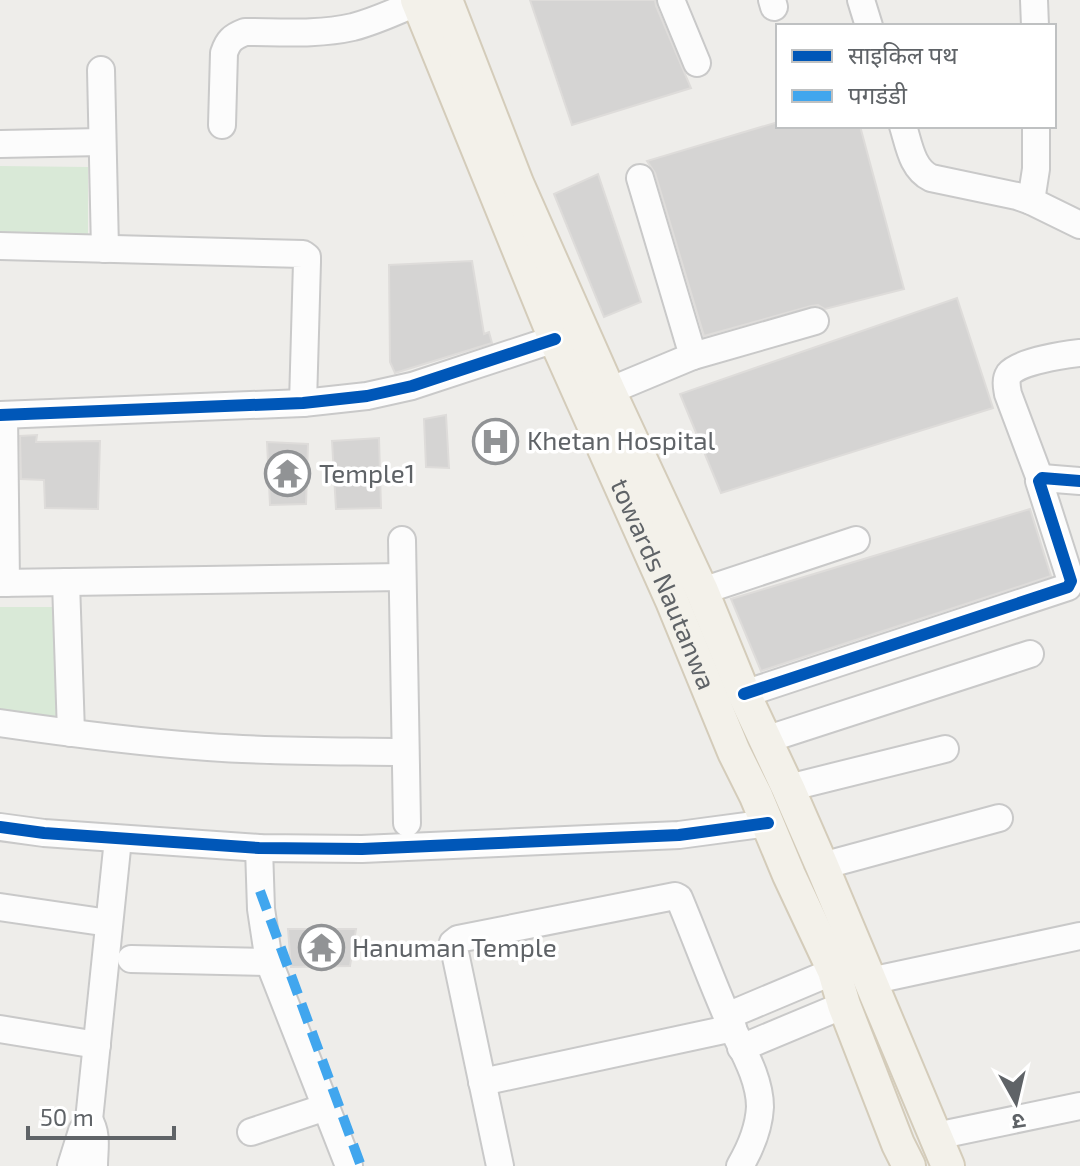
<svg xmlns="http://www.w3.org/2000/svg" width="1080" height="1166" viewBox="0 0 1080 1166" font-family="'Exo 2','Noto Sans Devanagari',sans-serif">
  <style>
    .green { fill: #d9e9d7 }
    .building { fill: #d5d4d3; stroke: #dedcda; stroke-width: 2 }
    .lines { fill: none; stroke-linecap: round; stroke-linejoin: round }
    .minor-casing { stroke: #c9c9c9; stroke-width: 30 }
    .major-casing { stroke: #d4ccba; stroke-width: 36 }
    .minor { stroke: #fcfcfc; stroke-width: 26 }
    .major { stroke: #f3f1ea; stroke-width: 32 }
    .quiet { stroke: #41a6ee; stroke-width: 10; stroke-dasharray: 20 10; stroke-linecap: butt }
    .cycleway-casing { stroke: #fff; stroke-width: 17 }
    .cycleway { stroke: #0057b8; stroke-width: 12 }
    .labels { text-anchor: middle; stroke-width: 7; stroke-linejoin: round; paint-order: stroke }
    .poi-label { font-size: 26px; fill: #5f6367; stroke: #fff; text-anchor: start }
    .street-label { font-size: 26px; fill: #5f6367; stroke: #fff }
  </style>
  <rect width="100%" height="100%" fill="#eeedea"/>
  <g class="green">
    <polygon points="0,166 88,167 88,238 0,238"/>
    <polygon points="0,607 54,607 56,723 0,716"/>
  </g>
  <g class="building">
    <polygon points="530,0 655,0 656,6 691,88 572,125"/>
    <polygon points="778,122 778,126 860,126 904,289 825,309 818,305 811,306 704,336 655,173 647,161"/>
    <polygon points="598,174 641,302 604,317 554,194"/>
    <polygon points="472,261 484,334 489,332 492,343 395,373 390,362 389,265"/>
    <polygon points="957,298 993,408 721,493 680,394"/>
    <polygon points="446,415 449,468 426,467 424,419"/>
    <polygon points="37,435 36,442 100,441 98,509 45,508 44,480 21,479 20,436"/>
    <polygon points="379,438 381,508 336,509 332,441"/>
    <polygon points="267,442 308,444 306,504 270,505"/>
    <polygon points="1030,509 1051,576 761,671 731,599"/>
    <polygon points="288,929 356,929 350,966 291,967"/>
  </g>
  <g class="lines">
    <defs>
      <g id="minor">
        <polyline points="671,0 697,63"/>
        <polyline points="772,0 774,7"/>
        <polyline points="861,0 869,26"/>
        <polyline points="1034,0 1035,26"/>
        <polyline points="101,70 105,249"/>
        <path d="M222,125L224,53C228,41 232,37 245,32C280,32 318,35 353,27C376,21 397,11 418,2"/>
        <path d="M903,126C909,145 912,169 931,178L1017,196L1031,201L1080,225"/>
        <polyline points="0,144 102,142"/>
        <polyline points="1031,201 1036,169 1036,126"/>
        <polyline points="0,246 303,254 307,257 307,262 303,403"/>
        <polyline points="693,356 815,321"/>
        <polyline points="609,391 693,356 640,178"/>
        <polyline points="0,415 303,403 367,396 412,386 555,339"/>
        <polyline points="4,415 6,583"/>
        <path d="M1040,479L1008,394C1007,388 1005,380 1009,374C1019,361 1064,355 1080,353"/>
        <polyline points="402,540 407,823"/>
        <polyline points="66,582 71,733"/>
        <polyline points="0,583 402,577"/>
        <polyline points="702,591 856,540"/>
        <polyline points="744,694 1068,587 1071,581 1039,481 1042,478 1080,481"/>
        <path d="M0,723C69,733 138,742 208,747C274,752 340,751 405,752"/>
        <polyline points="765,740 1030,654"/>
        <polyline points="788,788 945,749"/>
        <polyline points="0,827 44,833 259,848 362,849 679,835 768,823"/>
        <polyline points="259,848 261,909 269,962 349,1166"/>
        <polyline points="822,866 999,818"/>
        <polyline points="0,907 109,923"/>
        <polyline points="131,959 269,962"/>
        <polyline points="870,981 1080,936"/>
        <polyline points="727,1016 834,971"/>
        <polyline points="0,1029 97,1045"/>
        <polyline points="741,1048 844,1005"/>
        <polyline points="482,1082 733,1028"/>
        <path d="M89,1120C98,1134 94,1150 94,1166"/>
        <polyline points="251,1132 326,1107"/>
        <polyline points="936,1136 1080,1106"/>
        <polyline points="71,1166 82,1131 89,1120 118,839"/>
        <path d="M500,1166L453,943L458,939L675,896L679,898C695,936 709,975 726,1014C738,1043 760,1075 760,1107C759,1127 750,1149 740,1166"/>
      </g>
      <g id="major">
        <path id="s1" d="M417,0L555,339L672,601L734,752L756,796L789,875L834,971L844,1005L898,1144L909,1166"/>
        <polyline points="446,0 517,183 609,391 702,591 744,694 788,788 822,866 948,1166"/>
      </g>
    </defs>
    <use href="#minor" class="minor-casing"/>
    <use href="#major" class="major-casing"/>
    <use href="#minor" class="minor"/>
    <use href="#major" class="major"/>
    <polyline class="quiet" points="260,891 361,1166"/>
    <defs>
      <g id="cycleway">
        <polyline points="0,415 303,403 367,396 412,386 555,339"/>
        <polyline points="744,694 1068,587 1071,581 1039,481 1042,478 1080,481"/>
        <polyline points="0,827 44,833 259,848 362,849 679,835 768,823"/>
      </g>
    </defs>
    <use href="#cycleway" class="cycleway-casing"/>
    <use href="#cycleway" class="cycleway"/>
  </g>
  <defs>
    <symbol id="hospital-ring" viewBox="-11 -11 22 22"><circle r="9.5" fill="#fff" stroke="#919395" stroke-width="1.5"/><path d="M-5-5h3v3.5h4V-5h3V5h-3V1.5h-4V5h-3Z" fill="#919395"/></symbol>
    <symbol id="temple-ring" viewBox="-11 -11 22 22"><circle r="9.5" fill="#fff" stroke="#919395" stroke-width="1.5"/><path d="M0-6L5-2H3V0L6.5 2.5H4V6H1.5V3h-3V6H-4V2.5H-6.5L-3 0V-2H-5Z" fill="#919395"/></symbol>
  </defs>
  <g fill-rule="evenodd">
    <use href="#hospital-ring" x="470" y="416" width="51" height="51"/>
    <use href="#temple-ring" x="262" y="448" width="51" height="51"/>
    <use href="#temple-ring" x="296" y="922" width="51" height="51"/>
  </g>
  <g class="labels">
    <g class="poi-label">
      <text x="527" y="450">Khetan Hospital</text>
      <text x="319" y="483">Temple1</text>
      <text x="352" y="957">Hanuman Temple</text>
    </g>
    <g class="street-label">
      <text dy="9" stroke="none"><textPath href="#s1" startOffset="634">towards Nautanwa</textPath></text>
    </g>
  </g>
  <rect x="776" y="24" width="280" height="104" fill="#ffffff" stroke="#bfc1c2" stroke-width="2"/>
  <rect x="792" y="50" width="40" height="12" fill="#0057b8" stroke="#bfc1c2" stroke-width="2"/>
  <text x="848" y="64" font-size="24" fill="#5f6367">साइकिल पथ</text>
  <rect x="792" y="90" width="40" height="12" fill="#41a6ee" stroke="#bfc1c2" stroke-width="2"/>
  <text x="848" y="104" font-size="24" fill="#5f6367">पगडंडी</text>
  <g transform="translate(1016 1102) rotate(172)" stroke="#ffffff" stroke-width="6" paint-order="stroke">
  <path d="M0-6L14 30L0 20L-14 30Z" fill="#5f6367"/>
  <text y="-12" font-size="22" font-weight="bold" text-anchor="middle" fill="#5f6367">उ</text>
  </g>
  <path d="M28 1126v12h146v-12" fill="none" stroke="#5f6367" stroke-width="4"/>
  <text x="40" y="1126" font-size="24" fill="#5f6367" stroke="#ffffff" stroke-width="6" paint-order="stroke">50 m</text>
</svg>
